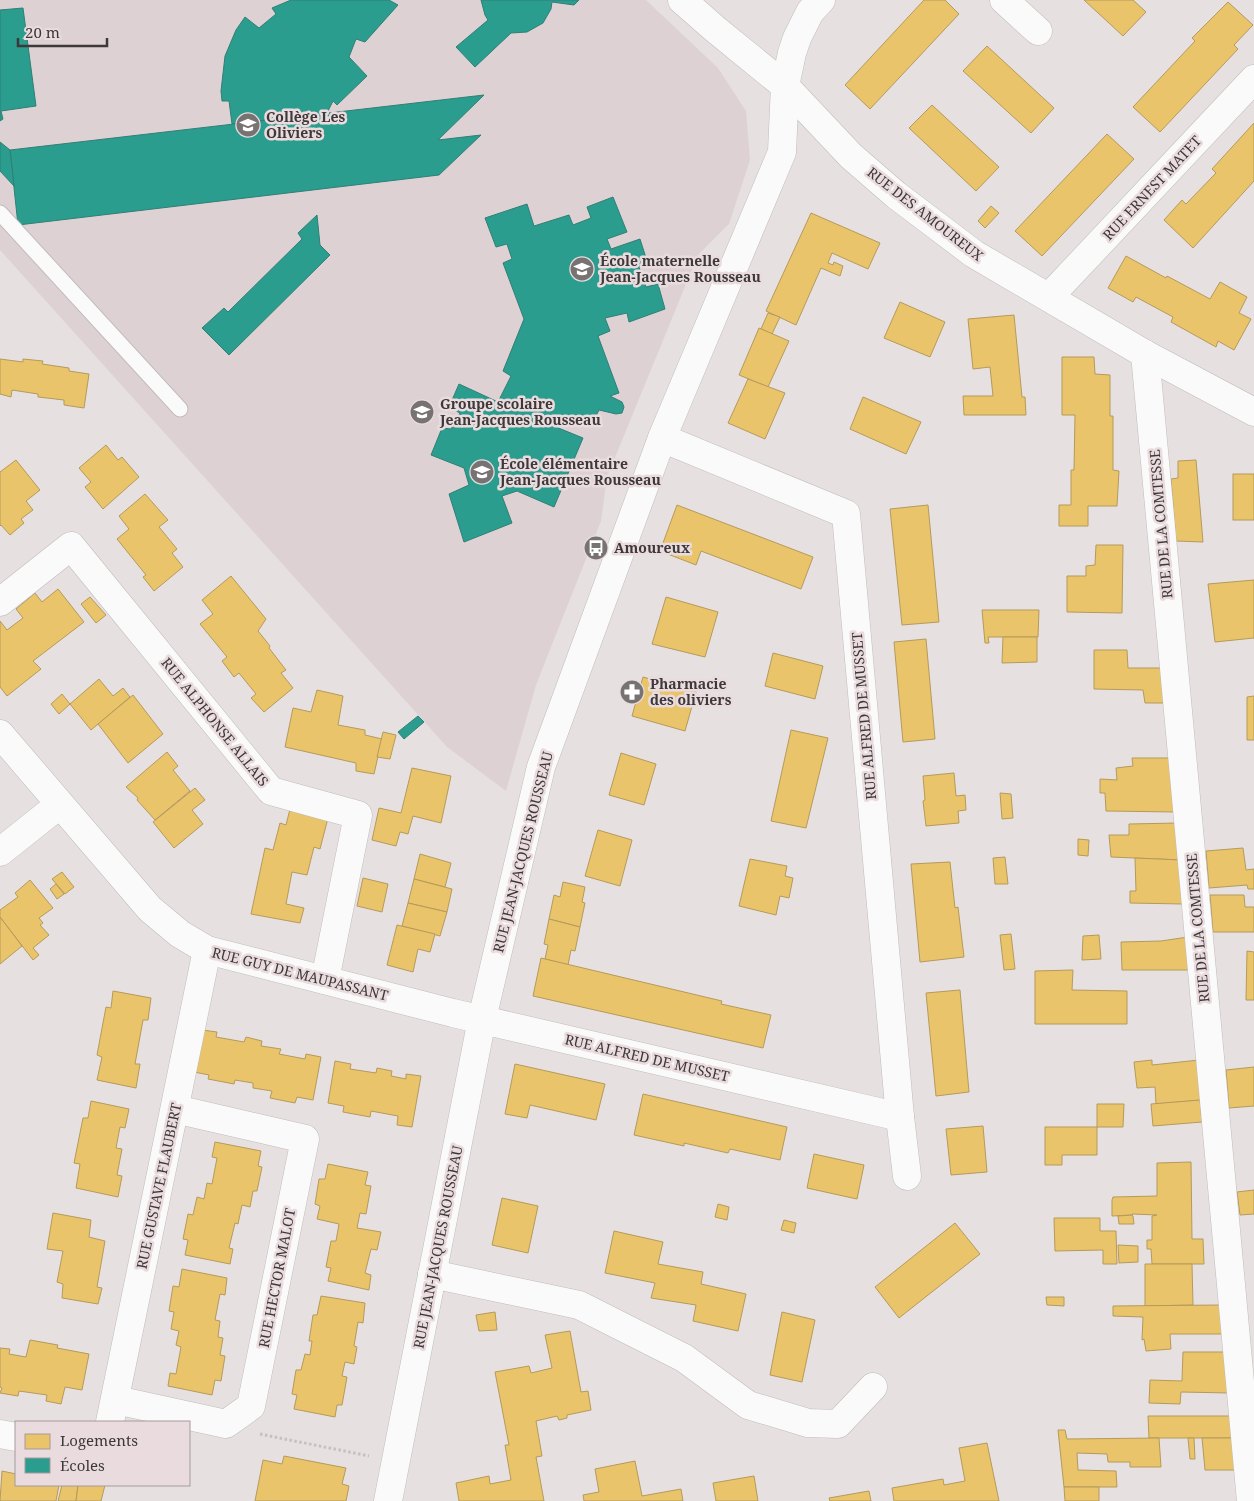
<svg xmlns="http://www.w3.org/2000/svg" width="1254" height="1501" viewBox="0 0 1254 1501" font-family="'Noto Serif',serif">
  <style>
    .built { fill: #ded1d3 }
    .homes { fill: #e9c46a; stroke: #b59a5b }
    .schools { fill: #2a9d8f; stroke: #307f75 }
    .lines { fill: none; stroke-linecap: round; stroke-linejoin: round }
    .service-casing { stroke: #c1bcbc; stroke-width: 17 }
    .minor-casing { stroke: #c1bcbc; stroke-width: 29 }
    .tertiary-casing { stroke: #c1bcbc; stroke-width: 29 }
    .path { stroke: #c4c1c2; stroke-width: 3; stroke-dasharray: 2.5 2.5; stroke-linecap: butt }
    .service { stroke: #fbfafa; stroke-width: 15 }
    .minor { stroke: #fbfafa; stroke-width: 28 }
    .tertiary { stroke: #fbfafa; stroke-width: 28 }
    .labels { text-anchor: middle; stroke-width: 5; stroke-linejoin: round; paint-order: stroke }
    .poi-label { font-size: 14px; font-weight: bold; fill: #3d3839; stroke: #eadcde; text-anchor: start }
    .street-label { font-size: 14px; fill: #3d3839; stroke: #eadcde }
  </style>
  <rect width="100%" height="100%" fill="#e6e0e0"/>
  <polygon class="built" points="0,0 646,0 718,68 746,111 750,160 729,224 698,255 607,477 601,521 536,685 506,791 447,747 0,250"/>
  <g class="homes">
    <polygon points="924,0 945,0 959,14 870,109 845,85"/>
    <polygon points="1084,0 1133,0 1146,12 1123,36"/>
    <polygon points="1228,2 1253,25 1234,45 1238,49 1160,132 1133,107 1195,41 1192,38"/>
    <polygon points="987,46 1054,108 1031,133 963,71"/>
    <polygon points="932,105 999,167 976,191 909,128"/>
    <polygon points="1254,123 1254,181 1193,248 1164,220 1182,200 1186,204 1216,173 1212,169"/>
    <polygon points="1107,134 1134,159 1042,256 1015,231"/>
    <polygon points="991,206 999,213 985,228 978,221"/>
    <polygon points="811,213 880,243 868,269 832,253 828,263 833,265 834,262 843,266 840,276 821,268 796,325 766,311"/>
    <polygon points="1126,256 1166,278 1167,276 1210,299 1220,282 1247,297 1239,313 1251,319 1234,350 1218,341 1216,347 1171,322 1173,317 1136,297 1133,302 1108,288"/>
    <polygon points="900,302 945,322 930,357 884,338"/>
    <polygon points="768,313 780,317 772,334 761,329"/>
    <polygon points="1014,315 1022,397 1025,397 1026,415 964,415 963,396 993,396 990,367 973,369 968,319"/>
    <polygon points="759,328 789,341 768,387 739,375"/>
    <polygon points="1062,357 1094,357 1095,374 1110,375 1110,416 1113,416 1113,470 1119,471 1117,506 1088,506 1088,526 1059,526 1059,505 1071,505 1071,470 1074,470 1075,415 1062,415"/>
    <polygon points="0,359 23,362 23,359 43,361 42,364 69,368 69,371 89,374 84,408 64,405 64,400 38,397 38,394 12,390 11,397 0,394"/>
    <polygon points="748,379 785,393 765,439 728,423"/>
    <polygon points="863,397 921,422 906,454 850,429"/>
    <polygon points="106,445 118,460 122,457 139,477 103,509 85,487 91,482 79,468"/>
    <polygon points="16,460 40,490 26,501 33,510 21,519 24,523 10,535 1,525 0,526 0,472"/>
    <polygon points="1196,460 1203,542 1176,541 1171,479 1178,478 1178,461"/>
    <rect x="1233" y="474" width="21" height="46"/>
    <polygon points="145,494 168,520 159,527 177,549 172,553 183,567 154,591 143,577 146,575 117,539 129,529 119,516"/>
    <polygon points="677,505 813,557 801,589 701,551 696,565 660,551"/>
    <polygon points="928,505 939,622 902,625 890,509"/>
    <polygon points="1096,545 1123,545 1122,613 1067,612 1067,576 1086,576 1086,566 1095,565"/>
    <polygon points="231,576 266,619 258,631 270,646 269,648 286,670 281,673 293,688 264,712 251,698 256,694 239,673 234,677 222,661 227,657 200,624 213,614 202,600"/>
    <polygon points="1254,580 1254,638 1215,642 1208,584"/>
    <polygon points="58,589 84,622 33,661 41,669 7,696 0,687 0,621 7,630 23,618 16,609 35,593 42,602"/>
    <polygon points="90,597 106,615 96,623 81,604"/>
    <polygon points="666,597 718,612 705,657 652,644"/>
    <polygon points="982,610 1039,610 1038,637 988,637 989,643 985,643"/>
    <polygon points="1003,637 1037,637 1037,662 1002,663"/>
    <polygon points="926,639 935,739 903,742 894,642"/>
    <polygon points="1094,650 1127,650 1128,668 1163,668 1166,703 1145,703 1143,690 1094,689"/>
    <polygon points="773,653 823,666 815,699 765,686"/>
    <polygon points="643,677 696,692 685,731 632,716"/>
    <polygon points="99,679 113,696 123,688 130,697 91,730 70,704"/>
    <polygon points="317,690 343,696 338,725 365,730 365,735 382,739 374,774 356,771 356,763 285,747 293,708 311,712"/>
    <polygon points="62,694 70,704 59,714 51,704"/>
    <polygon points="133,695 163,734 128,763 98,724"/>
    <polygon points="1254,696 1254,740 1247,740 1247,697"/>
    <polygon points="791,730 828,738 806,828 771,821"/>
    <polygon points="383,732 396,735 390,759 377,757"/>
    <polygon points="167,752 178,766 173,770 190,791 155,820 137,800 138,798 126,787"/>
    <polygon points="621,753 656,764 644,805 609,795"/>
    <polygon points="1132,758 1171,758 1176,812 1106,811 1105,793 1100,793 1100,779 1117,780 1116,768 1133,766"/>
    <polygon points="412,768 451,776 441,823 413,816 408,834 400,832 396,846 372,840 379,808 401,813"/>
    <polygon points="954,773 956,796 965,795 966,810 958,811 959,823 926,826 923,801 925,800 923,776"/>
    <polygon points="195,788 205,800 192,810 203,824 174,848 153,822"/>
    <polygon points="1000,793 1011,794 1013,818 1002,819"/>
    <polygon points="290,809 328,818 320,849 314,847 307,875 292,872 286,904 304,908 300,923 251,914 265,848 273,850 280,823 286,825"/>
    <polygon points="1177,823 1181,860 1111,857 1109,835 1129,835 1129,824"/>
    <polygon points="598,830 632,840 620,886 585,876"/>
    <polygon points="1078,839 1089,840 1088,856 1078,855"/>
    <polygon points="1243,848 1246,870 1254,869 1254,889 1248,889 1247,885 1209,888 1206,851"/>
    <polygon points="420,854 451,863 445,887 414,879"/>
    <polygon points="1005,857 1008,884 995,884 993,858"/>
    <polygon points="1135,858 1181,860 1183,904 1130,903 1130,891 1136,891"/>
    <polygon points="750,859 787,866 785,876 793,878 789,898 780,896 776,915 739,906"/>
    <polygon points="950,862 955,908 958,907 964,957 920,962 911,864"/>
    <polygon points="62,872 74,887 65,894 52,879"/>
    <polygon points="363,878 388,884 382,912 357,906"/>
    <polygon points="414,879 452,889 447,912 408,903"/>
    <polygon points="30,880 53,908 39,918 43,923 40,925 49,935 33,948 39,955 33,960 0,917 0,910 18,897 15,893"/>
    <polygon points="563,882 585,887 582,902 585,903 580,927 549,919 554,895 560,897"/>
    <polygon points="56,884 64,894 57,899 50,889"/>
    <polygon points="1210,895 1244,895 1245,907 1254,907 1254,932 1213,932"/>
    <polygon points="408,903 447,912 440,936 402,926"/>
    <polygon points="0,917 22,946 0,964"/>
    <polygon points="549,919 580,927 575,951 571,950 568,965 545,959 548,945 544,944"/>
    <polygon points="397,925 435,934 430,952 418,949 413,972 387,965"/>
    <polygon points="1011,934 1015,969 1004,970 1000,935"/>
    <polygon points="1099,935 1101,959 1082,960 1083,936"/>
    <polygon points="1188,937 1191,970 1122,970 1121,942 1161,941"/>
    <polygon points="1247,951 1254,952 1254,1000 1246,1000"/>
    <polygon points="541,958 722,1001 721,1004 771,1015 763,1048 533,996"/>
    <polygon points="1073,970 1072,990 1127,991 1127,1024 1035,1024 1035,971"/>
    <polygon points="960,990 969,1092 936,1096 926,993"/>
    <polygon points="113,991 151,998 148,1020 143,1020 135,1064 140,1064 136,1088 97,1080 102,1057 97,1055 106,1007 111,1008"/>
    <polygon points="202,1030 217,1032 216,1037 244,1042 246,1037 262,1041 261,1046 281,1049 279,1054 305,1059 306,1054 321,1057 313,1100 297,1097 295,1103 270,1098 272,1091 253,1088 253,1083 235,1080 234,1084 208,1079 209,1075 194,1072"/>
    <polygon points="1152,1060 1152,1065 1199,1060 1202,1100 1156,1104 1155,1087 1137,1088 1134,1062"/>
    <polygon points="335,1061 351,1064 350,1069 376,1073 377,1068 392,1071 391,1076 406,1079 406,1074 421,1076 412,1127 397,1125 398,1116 371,1111 370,1117 343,1112 344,1106 328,1103"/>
    <polygon points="515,1064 605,1084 596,1120 530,1105 527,1118 505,1114"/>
    <polygon points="1254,1067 1254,1106 1229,1108 1226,1070"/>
    <polygon points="643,1094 787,1127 780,1160 730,1149 728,1153 684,1143 684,1146 634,1135"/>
    <polygon points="1200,1100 1202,1122 1153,1126 1151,1104"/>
    <polygon points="91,1101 129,1109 125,1128 120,1127 116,1148 122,1149 117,1175 122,1176 118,1197 76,1188 80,1164 74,1163 83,1118 88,1118"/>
    <polygon points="1097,1104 1124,1104 1123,1127 1097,1127"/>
    <polygon points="983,1126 987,1172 951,1175 946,1129"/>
    <polygon points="1045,1127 1097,1127 1097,1155 1062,1155 1062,1165 1045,1165"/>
    <polygon points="215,1142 261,1151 258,1166 262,1167 257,1191 253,1191 250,1207 242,1205 238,1224 235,1223 229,1248 233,1249 230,1264 185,1255 188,1240 183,1239 188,1214 193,1215 197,1197 204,1199 207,1183 212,1184 217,1158 212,1157"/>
    <polygon points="814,1154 864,1165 857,1199 807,1188"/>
    <polygon points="1191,1162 1192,1239 1203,1239 1204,1264 1152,1264 1151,1249 1147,1249 1147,1240 1152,1240 1152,1216 1157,1215 1132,1214 1132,1215 1112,1216 1112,1200 1113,1197 1157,1196 1157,1163"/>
    <polygon points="328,1164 368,1172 365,1185 371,1186 366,1214 360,1213 357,1228 381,1232 377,1250 371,1249 365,1273 371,1275 369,1290 328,1281 331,1268 326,1267 331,1241 336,1241 339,1224 317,1219 320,1206 315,1204 319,1179 325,1179"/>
    <polygon points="1254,1190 1254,1214 1240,1215 1237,1192"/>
    <polygon points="502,1198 538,1206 528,1253 492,1245"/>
    <polygon points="718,1204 729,1207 727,1220 715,1217"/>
    <polygon points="53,1213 91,1220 89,1237 105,1241 97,1287 102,1288 98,1304 62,1298 63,1284 57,1282 63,1251 47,1249"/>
    <polygon points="1132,1215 1133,1216 1134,1224 1119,1224 1118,1216"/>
    <polygon points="1054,1218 1100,1218 1100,1231 1116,1231 1117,1264 1103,1264 1103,1250 1055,1251"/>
    <polygon points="784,1220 796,1223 794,1233 781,1230"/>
    <polygon points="955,1223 980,1254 899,1318 875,1287"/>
    <polygon points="614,1231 663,1242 658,1264 703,1272 701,1284 746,1294 738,1331 693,1321 696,1305 651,1298 655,1283 605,1273"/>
    <polygon points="1118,1245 1138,1246 1138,1262 1119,1263"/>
    <polygon points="1145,1264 1192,1264 1193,1305 1145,1306"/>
    <polygon points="182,1269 227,1278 225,1295 220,1294 215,1320 220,1321 218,1337 223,1338 220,1355 225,1356 221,1381 215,1380 212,1395 168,1386 170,1373 176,1374 181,1347 176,1345 179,1331 171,1329 174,1312 169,1311 173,1286 179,1287"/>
    <polygon points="321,1296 365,1303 363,1323 358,1322 354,1346 357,1347 354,1364 345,1362 342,1376 347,1377 342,1405 337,1405 335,1417 294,1409 297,1395 292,1394 296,1370 301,1370 305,1354 310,1355 312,1341 309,1341 313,1315 317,1315"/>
    <polygon points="1046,1297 1064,1297 1064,1306 1047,1305"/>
    <polygon points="1221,1305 1224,1334 1170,1334 1171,1349 1146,1351 1144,1339 1142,1340 1143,1317 1113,1316 1113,1306"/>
    <polygon points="495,1312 497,1330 479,1331 476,1315"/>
    <polygon points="782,1312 815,1320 802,1382 770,1375"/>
    <polygon points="570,1331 581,1392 588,1391 591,1410 567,1415 567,1418 559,1420 557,1416 536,1421 542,1456 536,1457 544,1501 459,1501 456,1483 489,1476 490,1484 511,1480 505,1445 509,1445 495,1372 529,1366 531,1373 552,1368 545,1335"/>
    <polygon points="30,1340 58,1345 57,1348 89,1354 82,1390 65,1387 61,1404 46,1401 47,1395 19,1391 18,1396 0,1393 2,1388 0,1387 0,1348 10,1349 9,1354 26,1357"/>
    <polygon points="1183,1352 1226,1352 1230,1393 1181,1392 1180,1404 1149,1403 1150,1380 1182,1381"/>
    <polygon points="1148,1416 1232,1416 1234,1438 1149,1438"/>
    <polygon points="1058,1430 1065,1430 1067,1439 1159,1438 1161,1467 1130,1467 1130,1462 1108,1462 1107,1454 1077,1453 1078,1470 1116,1471 1117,1487 1064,1487"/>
    <polygon points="1188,1438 1194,1438 1195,1459 1190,1459"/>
    <polygon points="1202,1438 1234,1438 1237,1470 1205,1470"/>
    <polygon points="987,1443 999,1501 894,1501 892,1488 943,1479 944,1485 965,1481 959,1448"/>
    <polygon points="284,1456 346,1468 342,1484 349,1486 346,1501 255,1501 263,1460 282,1464"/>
    <polygon points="635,1461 642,1496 681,1489 683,1501 584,1501 583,1495 599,1492 595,1469"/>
    <polygon points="2,1471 16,1474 16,1485 59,1485 56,1501 0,1501"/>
    <polygon points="754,1476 758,1501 716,1501 713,1483"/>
    <polygon points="62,1485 78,1485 76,1501 58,1501"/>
    <polygon points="78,1485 105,1485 101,1501 76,1501"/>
    <polygon points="1064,1487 1099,1487 1099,1501 1065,1501"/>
    <polygon points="869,1491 871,1501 830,1501 829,1498"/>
  </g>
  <g class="schools">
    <polygon points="291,0 389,0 398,5 365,42 356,39 349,57 367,76 337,105 333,101 327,113 232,124 229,101 222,101 221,91 225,56 236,30 245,17 259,28 276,14 272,8"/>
    <polygon points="481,0 579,0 574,5 552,2 551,9 543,23 527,32 511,33 475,67 456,47 488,20 485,15"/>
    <polygon points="23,8 36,106 1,111 3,119 0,121 0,10"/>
    <polygon points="484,95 438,140 481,135 439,175 18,225 10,150"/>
    <polygon points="0,142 10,150 14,186 0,171"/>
    <polygon points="613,197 627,232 607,239 611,249 640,239 648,264 639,267 646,287 658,284 665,309 629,322 627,313 605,318 610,331 598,336 619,393 610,396 622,402 624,407 622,413 616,414 599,410 591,426 563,415 556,427 583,438 554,507 517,491 502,496 512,523 464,542 449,494 469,485 464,468 431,455 442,428 451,429 460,413 449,407 459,384 498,402 511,376 503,371 524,319 503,263 512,259 507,244 496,247 485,218 527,204 534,226 569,215 573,225 591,218 587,207"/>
    <polygon points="317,215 320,245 330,255 229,355 202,328 224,308 228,312 302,239 298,233"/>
    <polygon points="418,716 424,722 404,739 398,732"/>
  </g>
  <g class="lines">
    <defs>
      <polyline id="service" points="0,213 180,409"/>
      <g id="minor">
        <polyline points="1004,0 1038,31"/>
        <polyline points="1049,297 1254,79"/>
        <polyline points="1145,354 1251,1501"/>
        <polyline points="0,602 71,546 271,791 358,815 325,980"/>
        <polyline points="0,734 150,909 180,934 207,950 453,1013 900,1117 846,514 662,438"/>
        <polyline points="0,852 59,805"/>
        <polyline points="900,1117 907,1176"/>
        <polyline points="432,1274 579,1305 684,1358 748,1405 808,1423 838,1424 873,1387"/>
        <polyline points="116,1400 226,1424 251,1406 305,1139 175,1109"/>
        <polyline points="110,1422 207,950"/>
        <polyline points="0,1434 16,1437"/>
      </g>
      <g id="tertiary">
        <polyline points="682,0 715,29 785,86 851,156 896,195 974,254 1145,354 1254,412"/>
        <polyline points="388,1501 482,1019 541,767 662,438 782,152 785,86 792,53 797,38 810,12 821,0"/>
      </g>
    </defs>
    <use href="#service" class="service-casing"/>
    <use href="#minor" class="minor-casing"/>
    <use href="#tertiary" class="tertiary-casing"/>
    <polyline class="path" points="260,1434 369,1456"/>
    <use href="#service" class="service"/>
    <use href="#minor" class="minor"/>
    <use href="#tertiary" class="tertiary"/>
  </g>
  <defs>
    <symbol id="school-disc" viewBox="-11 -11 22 22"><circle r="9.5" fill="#787373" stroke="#eadcde"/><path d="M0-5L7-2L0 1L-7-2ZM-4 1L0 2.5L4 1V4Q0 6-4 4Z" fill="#fff"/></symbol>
    <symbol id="bus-disc" viewBox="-11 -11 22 22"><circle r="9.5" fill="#787373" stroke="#eadcde"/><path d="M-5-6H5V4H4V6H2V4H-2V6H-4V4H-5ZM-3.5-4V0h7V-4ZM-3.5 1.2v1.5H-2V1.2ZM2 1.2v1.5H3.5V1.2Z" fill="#fff"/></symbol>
    <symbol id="pharmacy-disc" viewBox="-11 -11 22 22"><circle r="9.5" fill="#787373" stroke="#eadcde"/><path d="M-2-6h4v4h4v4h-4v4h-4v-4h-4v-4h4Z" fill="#fff"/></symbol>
  </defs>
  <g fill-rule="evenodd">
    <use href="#school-disc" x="234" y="111" width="28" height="28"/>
    <use href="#school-disc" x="568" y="255" width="28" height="28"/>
    <use href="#school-disc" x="408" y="398" width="28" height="28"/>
    <use href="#school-disc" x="468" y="458" width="28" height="28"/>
    <use href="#bus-disc" x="582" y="534" width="28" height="28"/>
    <use href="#pharmacy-disc" x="618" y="678" width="28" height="28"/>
  </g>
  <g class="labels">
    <g class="poi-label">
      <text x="266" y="122">Collège Les<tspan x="266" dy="16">Oliviers</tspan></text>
      <text x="600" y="266">École maternelle<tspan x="600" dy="16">Jean-Jacques Rousseau</tspan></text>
      <text x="440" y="409">Groupe scolaire<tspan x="440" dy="16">Jean-Jacques Rousseau</tspan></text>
      <text x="500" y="469">École élémentaire<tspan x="500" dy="16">Jean-Jacques Rousseau</tspan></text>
      <text x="614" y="553">Amoureux</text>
      <text x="650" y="689">Pharmacie<tspan x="650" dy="16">des oliviers</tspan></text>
    </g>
    <g class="street-label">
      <text transform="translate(1152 188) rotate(-47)" y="5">RUE ERNEST MATET</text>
      <text transform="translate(925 214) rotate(38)" y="5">RUE DES AMOUREUX</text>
      <text transform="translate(1161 524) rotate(-95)" y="5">RUE DE LA COMTESSE</text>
      <text transform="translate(864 716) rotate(-95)" y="5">RUE ALFRED DE MUSSET</text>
      <text transform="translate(215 722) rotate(51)" y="5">RUE ALPHONSE ALLAIS</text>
      <text transform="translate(523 852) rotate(-76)" y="5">RUE JEAN-JACQUES ROUSSEAU</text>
      <text transform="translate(1198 928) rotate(-95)" y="5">RUE DE LA COMTESSE</text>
      <text transform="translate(300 974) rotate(14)" y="5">RUE GUY DE MAUPASSANT</text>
      <text transform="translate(647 1058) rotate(13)" y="5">RUE ALFRED DE MUSSET</text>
      <text transform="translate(159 1186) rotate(-78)" y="5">RUE GUSTAVE FLAUBERT</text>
      <text transform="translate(438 1247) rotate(-79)" y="5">RUE JEAN-JACQUES ROUSSEAU</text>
      <text transform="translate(277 1278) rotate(-79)" y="5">RUE HECTOR MALOT</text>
    </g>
  </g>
  <rect x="15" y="1421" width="175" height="65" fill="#eadcde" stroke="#a59a9c"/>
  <rect x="25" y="1434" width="25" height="15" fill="#e9c46a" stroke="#a59a9c"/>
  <text x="60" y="1446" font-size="15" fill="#3d3839">Logements</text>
  <rect x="25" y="1458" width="25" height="15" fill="#2a9d8f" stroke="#a59a9c"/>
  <text x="60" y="1471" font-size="15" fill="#3d3839">Écoles</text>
  <path d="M18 38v8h89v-8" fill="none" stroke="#3d3839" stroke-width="2.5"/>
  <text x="25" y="38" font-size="15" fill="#3d3839" stroke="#eadcde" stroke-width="4" paint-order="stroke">20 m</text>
</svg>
